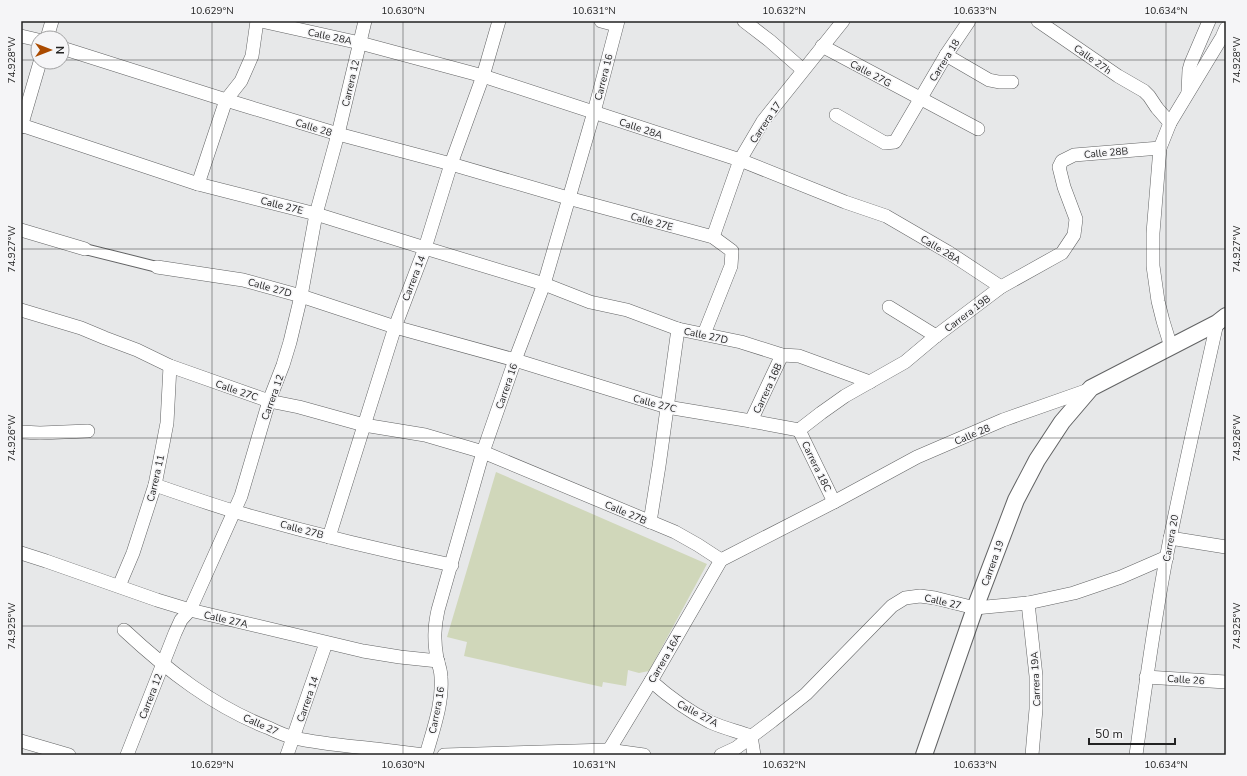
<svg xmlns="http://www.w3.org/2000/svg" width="1247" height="776" viewBox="0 0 1247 776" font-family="'Nunito Sans',sans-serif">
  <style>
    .green { fill: #d0d7ba }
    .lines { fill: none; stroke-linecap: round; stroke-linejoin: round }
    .pedestrian-casing { stroke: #626364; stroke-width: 12 }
    .minor-casing { stroke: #626364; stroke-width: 14 }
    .tertiary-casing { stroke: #626364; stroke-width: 18 }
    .pedestrian { stroke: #fff; stroke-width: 10 }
    .minor { stroke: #fff; stroke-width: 13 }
    .tertiary { stroke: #fff; stroke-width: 16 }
    .ticks { fill: none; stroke: #222; stroke-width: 1; stroke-opacity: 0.45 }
    .labels { text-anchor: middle; stroke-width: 3; stroke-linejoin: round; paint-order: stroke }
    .street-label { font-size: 10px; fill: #222; stroke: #f5f5f7 }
    .neatline { fill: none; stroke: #222; stroke-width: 1.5 }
    .ticks-label { font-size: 10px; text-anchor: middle; fill: #222 }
  </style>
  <rect width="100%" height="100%" fill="#e7e8e9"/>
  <polygon class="green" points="496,472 707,564 649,671 639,673 628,670 626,686 603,682 602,687 464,656 467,642 447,637"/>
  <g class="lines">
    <defs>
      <polyline id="pedestrian" points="85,249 157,267"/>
      <g id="minor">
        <polyline points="261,21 360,43 483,76 740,160 845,202 886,216 948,252 1001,287"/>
        <polyline points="601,21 616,25"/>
        <polyline points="744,21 770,41 803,70"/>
        <polyline points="1038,21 1118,76 1144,91 1149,96 1157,108 1170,123"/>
        <polyline points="21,36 38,40"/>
        <polyline points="47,38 52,21"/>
        <polyline points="822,46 978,129"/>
        <polyline points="62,48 226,100 338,134 451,164 568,198 713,237 732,251 731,266 704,334"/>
        <polyline points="946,55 989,80 999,82 1012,82"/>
        <polyline points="1188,91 1189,70 1191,63 1209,21"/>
        <polyline points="836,115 885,143 895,142 946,55 969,21"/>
        <polyline points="21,125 198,184 316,214 425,248 544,284 590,302 627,310 678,329 741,342 782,355 799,356 870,382"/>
        <polyline points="21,127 40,62"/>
        <polyline points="198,184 226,100 241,81 252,56 257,21"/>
        <polyline points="21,230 85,249"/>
        <polyline points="713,237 740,160 763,121 843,21"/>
        <polyline points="157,267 243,280 301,296 395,327 515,360 667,407 751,421 799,430"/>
        <polyline points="889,307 936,336"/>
        <polyline points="21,310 81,328 105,338 137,350 170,366 269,401 299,407 364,425 425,435 483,452 675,532 698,545 721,560"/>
        <polyline points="1171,347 1163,321 1158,301 1153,266 1153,233 1160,148 1170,123 1222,37 1226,28"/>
        <polyline points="751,421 782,355"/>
        <polyline points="799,430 821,413 845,396 905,362 936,336 1001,287 1062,253 1074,235 1076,219 1064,187 1059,167 1062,161 1074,155 1160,148"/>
        <polyline points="799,430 834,502"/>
        <polyline points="21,432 40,433 88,431"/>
        <path d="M155,485C181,494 207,503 233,511C305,532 379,550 452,565"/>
        <polyline points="650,522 659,466 678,329"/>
        <polyline points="329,537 395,327 425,248 451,164 483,76 499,21"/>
        <polyline points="1170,538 1226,547"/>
        <polyline points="21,553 46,561 157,600 190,610 363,651 400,657 438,661"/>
        <polyline points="721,560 834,502 917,457 1003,420 1091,389"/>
        <polyline points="119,586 133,553 155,485 167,423 170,366"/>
        <polyline points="1028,603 1036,676 1036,709 1032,755"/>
        <path d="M124,630C167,670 214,707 269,728C277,732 286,736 295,738C321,744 349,746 376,749C392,751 408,753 424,755"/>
        <polyline points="1146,677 1226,682"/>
        <path d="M651,681C669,697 688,711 710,722C723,728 737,731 751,736L754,755"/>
        <polyline points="21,741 69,755"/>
        <polyline points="127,755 175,633 181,620 190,610 241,496 269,401 283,365 290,342 301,296 316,214 338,134 365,21"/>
        <polyline points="287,755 326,643"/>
        <path d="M426,755C433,730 443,704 441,677C441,671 439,665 437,659C434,641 434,628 438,610L483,452L515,360L544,284L594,112L618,21"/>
        <polyline points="444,755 608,750 644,755"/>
        <polyline points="606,755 651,681 721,560"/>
        <polyline points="721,755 736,748 772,721 806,694 892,606 905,598 920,596 935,598 975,608 1028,603 1074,593 1121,577 1167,557"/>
        <path d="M1136,755C1145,688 1154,621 1167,554C1182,477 1200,400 1217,323"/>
      </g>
      <polyline id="tertiary" points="924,755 975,608 1016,500 1037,460 1062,422 1091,388 1217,323 1226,316"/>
    </defs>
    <use href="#pedestrian" class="pedestrian-casing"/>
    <use href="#minor" class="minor-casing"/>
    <use href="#tertiary" class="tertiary-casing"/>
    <use href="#pedestrian" class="pedestrian"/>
    <use href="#minor" class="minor"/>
    <use href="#tertiary" class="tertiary"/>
  </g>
  <path class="ticks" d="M21,21V755M212,21V755M403,21V755M594,21V755M784,21V755M975,21V755M1166,21V755M21,60H38M62,60H1226M21,249H1226M21,438H1226M21,626H1226"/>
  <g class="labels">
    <g class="street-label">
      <text transform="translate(330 36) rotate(12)" y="4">Calle 28A</text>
      <text transform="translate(1093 59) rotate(35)" y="4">Calle 27h</text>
      <text transform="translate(944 60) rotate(-58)" y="4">Carrera 18</text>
      <text transform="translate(871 73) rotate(28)" y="4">Calle 27G</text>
      <text transform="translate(603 77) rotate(-76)" y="4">Carrera 16</text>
      <text transform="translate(350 83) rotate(-77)" y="4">Carrera 12</text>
      <text transform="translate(765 122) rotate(-56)" y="4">Carrera 17</text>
      <text transform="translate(314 127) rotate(17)" y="4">Calle 28</text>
      <text transform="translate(641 128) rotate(18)" y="4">Calle 28A</text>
      <text transform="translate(1106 152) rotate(-5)" y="4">Calle 28B</text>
      <text transform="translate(282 205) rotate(14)" y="4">Calle 27E</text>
      <text transform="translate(652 221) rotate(15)" y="4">Calle 27E</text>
      <text transform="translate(941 249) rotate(31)" y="4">Calle 28A</text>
      <text transform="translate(413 278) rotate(-69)" y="4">Carrera 14</text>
      <text transform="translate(270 287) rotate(16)" y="4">Calle 27D</text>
      <text transform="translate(967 313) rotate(-37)" y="4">Carrera 19B</text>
      <text transform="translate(706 335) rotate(12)" y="4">Calle 27D</text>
      <text transform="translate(506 386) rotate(-71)" y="4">Carrera 16</text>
      <text transform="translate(767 388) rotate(-65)" y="4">Carrera 16B</text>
      <text transform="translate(237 390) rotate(19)" y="4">Calle 27C</text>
      <text transform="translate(272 397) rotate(-70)" y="4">Carrera 12</text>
      <text transform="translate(655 403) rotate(15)" y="4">Calle 27C</text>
      <text transform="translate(972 434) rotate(-23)" y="4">Calle 28</text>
      <text transform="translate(817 466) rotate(64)" y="4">Carrera 18C</text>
      <text transform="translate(155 478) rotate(-77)" y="4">Carrera 11</text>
      <text transform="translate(626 512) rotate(23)" y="4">Calle 27B</text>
      <text transform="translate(302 529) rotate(15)" y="4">Calle 27B</text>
      <text transform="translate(1170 538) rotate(-79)" y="4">Carrera 20</text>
      <text transform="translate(992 563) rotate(-70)" y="4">Carrera 19</text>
      <text transform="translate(943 601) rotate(13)" y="4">Calle 27</text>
      <text transform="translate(226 619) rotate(13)" y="4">Calle 27A</text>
      <text transform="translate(664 658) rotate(-60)" y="4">Carrera 16A</text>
      <text transform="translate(1035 679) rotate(-93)" y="4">Carrera 19A</text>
      <text transform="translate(1186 679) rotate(4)" y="4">Calle 26</text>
      <text transform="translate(150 696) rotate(-69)" y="4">Carrera 12</text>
      <text transform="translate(307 699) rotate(-71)" y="4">Carrera 14</text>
      <text transform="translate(436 710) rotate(-79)" y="4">Carrera 16</text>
      <text transform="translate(698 713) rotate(28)" y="4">Calle 27A</text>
      <text transform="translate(261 724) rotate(24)" y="4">Calle 27</text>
    </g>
  </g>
  <rect width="1247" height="776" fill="none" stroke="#f5f5f7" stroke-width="44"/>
  <g transform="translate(50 50) rotate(90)"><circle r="19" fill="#f5f5f7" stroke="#a1a1a2"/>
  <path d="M0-3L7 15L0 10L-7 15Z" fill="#ab4b00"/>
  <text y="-6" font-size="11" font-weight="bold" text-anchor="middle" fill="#222222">N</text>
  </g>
  <path d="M1089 738v6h86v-6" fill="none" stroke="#222222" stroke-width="2"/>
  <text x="1095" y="738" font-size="12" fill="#222222" stroke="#f5f5f7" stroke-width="3" paint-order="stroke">50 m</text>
  <rect x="22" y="22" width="1203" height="732" class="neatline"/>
  <g class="ticks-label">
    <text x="212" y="14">10.629°N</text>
    <text x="403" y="14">10.630°N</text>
    <text x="594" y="14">10.631°N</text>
    <text x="784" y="14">10.632°N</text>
    <text x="975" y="14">10.633°N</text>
    <text x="1166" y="14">10.634°N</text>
    <text transform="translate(1236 60) rotate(-90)" y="4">74.928°W</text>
    <text transform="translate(11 60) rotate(-90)" y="4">74.928°W</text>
    <text transform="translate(1236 249) rotate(-90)" y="4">74.927°W</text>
    <text transform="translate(11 249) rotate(-90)" y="4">74.927°W</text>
    <text transform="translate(1236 438) rotate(-90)" y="4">74.926°W</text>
    <text transform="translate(11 438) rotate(-90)" y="4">74.926°W</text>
    <text transform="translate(1236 626) rotate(-90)" y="4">74.925°W</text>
    <text transform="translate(11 626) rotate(-90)" y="4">74.925°W</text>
    <text x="212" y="768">10.629°N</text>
    <text x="403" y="768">10.630°N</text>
    <text x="594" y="768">10.631°N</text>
    <text x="784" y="768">10.632°N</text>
    <text x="975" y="768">10.633°N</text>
    <text x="1166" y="768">10.634°N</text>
  </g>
</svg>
